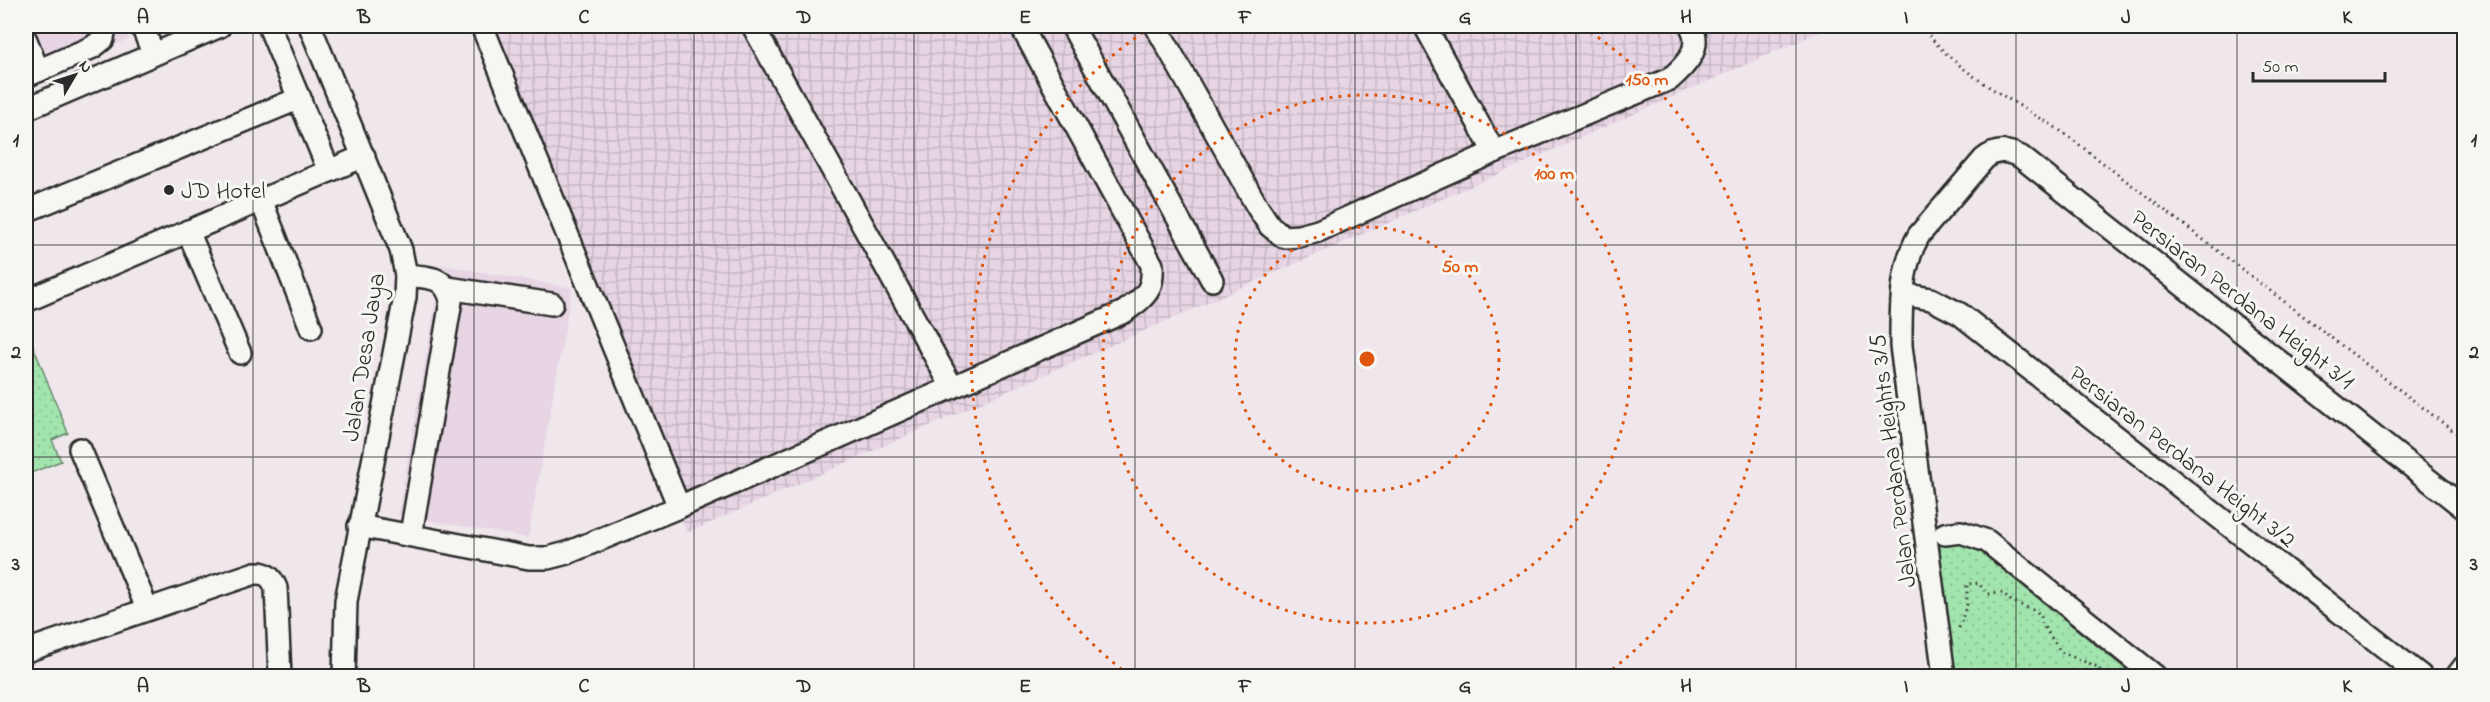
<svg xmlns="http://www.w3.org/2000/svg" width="2490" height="702" viewBox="0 0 2490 702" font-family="'Indie Flower',sans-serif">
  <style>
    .built { fill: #e7d5e4 }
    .industrial { fill: url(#industrial-grid) }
    .park { fill: url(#park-dots); stroke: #66886c; stroke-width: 1.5 }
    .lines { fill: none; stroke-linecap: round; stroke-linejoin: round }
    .minor-casing { stroke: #2b2b2b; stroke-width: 26 }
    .path { stroke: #2b2b2b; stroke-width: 3; stroke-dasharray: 1.5 4.5; stroke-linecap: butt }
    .minor { stroke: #f6f6f2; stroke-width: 21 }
    .grid { fill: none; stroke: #2b2b2b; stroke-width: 1.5; stroke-opacity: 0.55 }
    .ring { fill: none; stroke: #df570e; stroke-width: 3; stroke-dasharray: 3 6 }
    .poi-dot { fill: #2b2b2b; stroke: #f6f6f2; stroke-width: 2 }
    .labels { text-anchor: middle; stroke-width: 6; stroke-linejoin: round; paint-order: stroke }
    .poi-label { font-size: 24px; fill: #2b2b2b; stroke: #f6f6f2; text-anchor: start }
    .street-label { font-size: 24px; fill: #2b2b2b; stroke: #f6f6f2 }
    .centre { fill: #df570e; stroke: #f6f6f2; stroke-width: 3 }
    .ring-label { font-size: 18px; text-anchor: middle; font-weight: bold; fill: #df570e; stroke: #f6f6f2; stroke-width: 6; stroke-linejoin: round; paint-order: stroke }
    .neatline { fill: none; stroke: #2b2b2b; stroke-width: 2 }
    .grid-label { font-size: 20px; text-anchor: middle; font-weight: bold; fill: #2b2b2b }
  </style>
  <defs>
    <pattern id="industrial-grid" width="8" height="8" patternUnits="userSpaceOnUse" patternTransform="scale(1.5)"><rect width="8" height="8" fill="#e7d5e4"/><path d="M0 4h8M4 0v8" fill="none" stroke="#c6b7c4"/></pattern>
    <pattern id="park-dots" width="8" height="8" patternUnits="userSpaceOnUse" patternTransform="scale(1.5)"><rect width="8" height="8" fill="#a2e4ae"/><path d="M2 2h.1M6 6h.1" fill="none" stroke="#8cc496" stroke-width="1.8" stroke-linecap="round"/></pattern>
  </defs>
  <rect width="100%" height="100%" fill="#efe7ec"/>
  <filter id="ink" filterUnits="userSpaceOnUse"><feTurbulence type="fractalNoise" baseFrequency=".0167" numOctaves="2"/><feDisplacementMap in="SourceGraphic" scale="12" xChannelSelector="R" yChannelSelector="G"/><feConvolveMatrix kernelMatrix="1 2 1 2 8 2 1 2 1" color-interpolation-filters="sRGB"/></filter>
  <g filter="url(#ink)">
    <g class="built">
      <polygon points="26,26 123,26 129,39 47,74"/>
      <polygon points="442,265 572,288 528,538 398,515"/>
    </g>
    <polygon class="industrial" points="477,26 1833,26 687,533"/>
    <g class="park">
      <polygon points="26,328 68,433 52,440 61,461 26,475"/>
      <polygon points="1954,540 1979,550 2134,676 1954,676 1935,543"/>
    </g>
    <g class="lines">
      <defs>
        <g id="minor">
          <polyline points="142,26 153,53"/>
          <polyline points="269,26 329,171"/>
          <polyline points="310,26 401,250 406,275 405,297 346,601 344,676"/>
          <polyline points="482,26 679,507"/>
          <polyline points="753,26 952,387"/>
          <polyline points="1072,26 1212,280"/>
          <path d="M1156,26L1258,208L1270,226L1284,237L1299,236L1318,231L1494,152L1670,79C1686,65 1703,48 1691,26"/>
          <polyline points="1425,26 1494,152"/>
          <polyline points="26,40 38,71"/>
          <polyline points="26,76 93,47 103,39 105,26"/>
          <polyline points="26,109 220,26"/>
          <polyline points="261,200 311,328"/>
          <polyline points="26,211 300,98"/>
          <polyline points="188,231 240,353"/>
          <path d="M406,275C429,278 445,275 451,301L411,534"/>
          <polyline points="448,288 552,304"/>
          <polyline points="1903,294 1931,299 1960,314 2421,676"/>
          <polyline points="26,301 364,156"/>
          <polyline points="80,449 147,608"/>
          <path d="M359,526L529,558H548L567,553L679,507L1124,312C1144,297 1154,292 1152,265L1021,26"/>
          <polyline points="1945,534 1961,532 1987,541 2155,676"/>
          <path d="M26,651L255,573C267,572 272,578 276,588L280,676"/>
          <path d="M1944,676L1901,346C1901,309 1900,268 1919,235L1984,159C1996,149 2007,150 2021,157L2464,508"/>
          <polyline points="2457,676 2464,667"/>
        </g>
      </defs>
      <use href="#minor" class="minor-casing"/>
      <g class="path">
        <path d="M1922,26C1953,70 2006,97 2050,124C2069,136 2086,150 2103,163L2464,439"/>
        <polyline points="1959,628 1967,604 1967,584 1978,583 1988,594 2003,593 2011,601 2036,611 2041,616 2042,624 2061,652 2098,667 2104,676"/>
      </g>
      <use href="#minor" class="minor"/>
    </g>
  </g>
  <path class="grid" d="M253,26V676M474,26V676M694,26V676M914,26V676M1135,26V676M1355,26V676M1576,26V676M1796,26V676M2016,26V676M2237,26V676M26,245H2464M26,457H2464"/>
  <g class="ring">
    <circle cx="1367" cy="359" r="132"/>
    <circle cx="1367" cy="359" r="264"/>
    <path d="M1129 675A396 396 0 0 1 1151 27M1583 27A396 396 0 0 1 1605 675"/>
  </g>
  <circle class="poi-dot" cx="169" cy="190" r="6"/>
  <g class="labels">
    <g class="poi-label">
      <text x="181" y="198">JD Hotel</text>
    </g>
    <g class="street-label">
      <text transform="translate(2243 299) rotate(38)" y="8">Persiaran Perdana Height 3/1</text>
      <text transform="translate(363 357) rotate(-81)" y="8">Jalan Desa Jaya</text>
      <text transform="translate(2183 456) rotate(38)" y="8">Persiaran Perdana Height 3/2</text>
      <text transform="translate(1892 461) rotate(-97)" y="8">Jalan Perdana Heights 3/5</text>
    </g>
  </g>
  <circle cx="1367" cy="359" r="9" class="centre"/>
  <g class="ring-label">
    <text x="1647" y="85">150 m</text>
    <text x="1554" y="179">100 m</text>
    <text x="1460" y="272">50 m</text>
  </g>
  <rect width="2490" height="702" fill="none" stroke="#f6f6f2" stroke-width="66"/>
  <g transform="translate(75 75) rotate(51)" stroke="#f6f6f2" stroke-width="4.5" paint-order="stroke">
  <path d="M0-4.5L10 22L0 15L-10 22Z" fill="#2b2b2b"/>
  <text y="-9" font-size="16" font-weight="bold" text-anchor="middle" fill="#2b2b2b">N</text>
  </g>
  <path d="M2253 72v9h132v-9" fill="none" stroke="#2b2b2b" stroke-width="3"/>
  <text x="2262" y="72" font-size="18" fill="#2b2b2b" stroke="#f6f6f2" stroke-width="4.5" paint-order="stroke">50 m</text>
  <rect x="33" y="33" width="2424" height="636" class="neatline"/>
  <g class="grid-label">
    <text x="143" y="23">A</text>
    <text x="364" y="23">B</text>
    <text x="584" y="23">C</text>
    <text x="804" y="23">D</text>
    <text x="1025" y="23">E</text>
    <text x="1245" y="23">F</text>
    <text x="1465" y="23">G</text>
    <text x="1686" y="23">H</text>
    <text x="1906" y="23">I</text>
    <text x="2126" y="23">J</text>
    <text x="2347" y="23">K</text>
    <text x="16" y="146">1</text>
    <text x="2474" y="146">1</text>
    <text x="16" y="358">2</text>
    <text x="2474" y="358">2</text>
    <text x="16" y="570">3</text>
    <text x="2474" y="570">3</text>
    <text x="143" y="692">A</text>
    <text x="364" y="692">B</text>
    <text x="584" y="692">C</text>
    <text x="804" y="692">D</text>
    <text x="1025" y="692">E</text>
    <text x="1245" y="692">F</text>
    <text x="1465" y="692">G</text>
    <text x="1686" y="692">H</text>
    <text x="1906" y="692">I</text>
    <text x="2126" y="692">J</text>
    <text x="2347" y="692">K</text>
  </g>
</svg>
